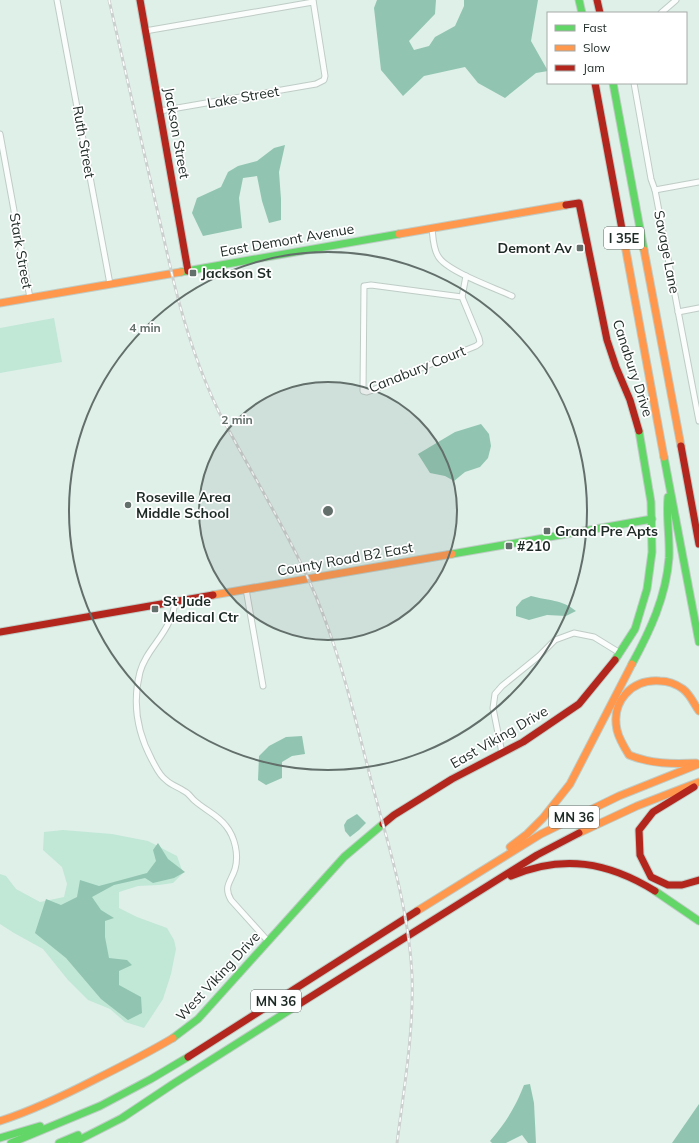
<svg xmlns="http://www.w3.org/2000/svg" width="699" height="1143" viewBox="0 0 699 1143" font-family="Mulish,sans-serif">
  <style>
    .green { fill: #c1e7d7 }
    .water { fill: #91c5b1 }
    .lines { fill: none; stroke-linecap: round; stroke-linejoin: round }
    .street-casing { stroke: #bfccc6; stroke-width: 7 }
    .fast-casing { stroke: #bfccc6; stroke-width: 9 }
    .slow-casing { stroke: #bfccc6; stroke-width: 9 }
    .jam-casing { stroke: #bfccc6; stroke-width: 9 }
    .street { stroke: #fafdfc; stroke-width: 5 }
    .fast { stroke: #63d668; stroke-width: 7 }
    .slow { stroke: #ff974d; stroke-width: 7 }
    .jam { stroke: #b3261e; stroke-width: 7 }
    .rail-casing { stroke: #cbd0ce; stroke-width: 3 }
    .rail { stroke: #fff; stroke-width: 1.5; stroke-dasharray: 4.5; stroke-linecap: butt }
    .ring { fill: none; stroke: #626f6a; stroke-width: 2 }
    .poi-dot { fill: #626f6a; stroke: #fff; stroke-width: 1.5 }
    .labels { text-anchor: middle; stroke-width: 3.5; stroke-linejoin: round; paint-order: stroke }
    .shield { fill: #fff; stroke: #626a66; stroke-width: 1 }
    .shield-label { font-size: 13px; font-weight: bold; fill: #1e2a25 }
    .street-label { font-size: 14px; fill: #1e2a25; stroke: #fff }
    .poi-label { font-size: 14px; font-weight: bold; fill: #1e2a25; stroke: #fff; text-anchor: start }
    .centre { fill: #626f6a; stroke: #fff; stroke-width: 2 }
    .ring-label { font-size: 12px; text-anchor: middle; font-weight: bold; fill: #626f6a; stroke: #fff; stroke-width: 3.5; stroke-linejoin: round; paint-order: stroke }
  </style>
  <rect width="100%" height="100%" fill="#dff0e9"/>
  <g class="green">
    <polygon points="54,318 62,362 0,373 0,328"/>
    <polygon points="63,830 112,834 148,841 177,856 183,873 173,883 159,885 138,886 119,892 119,908 137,917 167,928 174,940 176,949 171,974 163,999 144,1028 125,1022 110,1009 88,1000 68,980 43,949 14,933 0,924 0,874 6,876 16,889 40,902 64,897 67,884 62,867 43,850 44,832"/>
  </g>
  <g class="water">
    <polygon points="377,0 436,0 435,14 409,41 414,50 429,46 435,37 455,26 464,6 464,0 538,0 531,41 548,71 536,73 505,98 478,83 465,67 424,76 403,96 381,70 374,8"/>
    <polygon points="285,145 279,172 281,199 281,220 269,223 262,201 257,176 243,178 239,198 242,228 203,236 192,213 197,198 221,187 228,172 238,166 257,161 274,148"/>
    <polygon points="481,424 489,434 491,446 488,458 480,467 465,472 454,481 445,476 430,473 418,454 455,432"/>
    <path d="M531,596C549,601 561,599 576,611L566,616L547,615L529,620L516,616V607L522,600Z"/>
    <polygon points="302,736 305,754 292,756 282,762 282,778 266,785 258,780 259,756 269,746 286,737"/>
    <polygon points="357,814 366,823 359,830 350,837 345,831 344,825 347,820"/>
    <polygon points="158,843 168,859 185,872 174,878 153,883 145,878 114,885 92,897 101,910 114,918 105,921 105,937 109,958 127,960 132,965 119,971 119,985 141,997 142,1013 128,1020 101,999 66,958 35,933 46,899 61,905 77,897 80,880 99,886 147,873 156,861 153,850"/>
    <path d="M530,1084L534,1103L536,1143H528L522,1135L506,1143H492L490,1141C506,1122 515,1108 524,1085Z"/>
    <polygon points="699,1104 699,1143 672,1143"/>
  </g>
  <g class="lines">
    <defs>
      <g id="street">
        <polyline points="57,0 110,284"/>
        <polyline points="661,13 676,0"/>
        <polyline points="145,31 313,2"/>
        <polyline points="634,83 651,179 655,190 699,421"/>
        <polyline points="160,111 316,84 324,80 325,76 313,0"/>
        <polyline points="0,134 30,298"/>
        <polyline points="655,190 699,182"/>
        <path d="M432,228C433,237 433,248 438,256C446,271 495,288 512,296"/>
        <polygon points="371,285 462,297 479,338 480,343 476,346 421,368 373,390 367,392 363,391 364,286"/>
        <polyline points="462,297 466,276"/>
        <polyline points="678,312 699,308"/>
        <polyline points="246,589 263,686"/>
        <path d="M175,602C174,609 173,616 169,622C161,640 145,653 140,672C132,703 137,732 152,760C156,767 159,775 166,780C171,785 178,787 184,791C189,793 191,798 195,801C205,810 218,815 226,826C235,837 239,855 235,869C231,882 223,886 231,900L268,941"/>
        <polyline points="502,753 493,708 495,694 502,686 539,656 555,640 574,633 594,637 620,653"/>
      </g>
      <g id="fast">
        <polyline points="579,0 582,13"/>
        <polyline points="613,83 644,250"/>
        <polyline points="181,272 399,234"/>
        <polyline points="664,457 699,642"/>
        <polyline points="452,554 652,519"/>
        <polyline points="615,660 635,629 647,589 652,552 651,502 639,431"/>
        <path d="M632,664C650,631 666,597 669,558C670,538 666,517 668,497"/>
        <polyline points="655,891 699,921"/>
        <polyline points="173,1038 198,1019 344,857 383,824"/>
        <polyline points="0,1138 40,1126"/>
        <polyline points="11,1143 100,1106 151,1079 188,1057"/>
        <polyline points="59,1143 78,1135"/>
        <polyline points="73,1143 122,1118 173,1084 296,1006"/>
      </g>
      <g id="slow">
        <polyline points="399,234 566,205"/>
        <polyline points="624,240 664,457"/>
        <polyline points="644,250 681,446"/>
        <polyline points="0,303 181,272"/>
        <polyline points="213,595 452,554"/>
        <path d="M696,763C672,764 651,764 629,755C624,747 619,739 617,730C611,702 631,679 660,681C668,681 676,684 683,689C690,694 694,704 699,711"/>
        <polyline points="579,833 637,806 699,782"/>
        <polyline points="510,847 527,834 543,818 570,784 632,664"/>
        <polyline points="417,911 541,834 619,796 699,764"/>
        <path d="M0,1121C34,1110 65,1095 96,1079C122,1066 148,1053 173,1038"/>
      </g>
      <g id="jam">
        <polyline points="140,0 188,271"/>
        <polyline points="597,0 600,13"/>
        <polyline points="595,83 624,240"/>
        <polyline points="566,205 579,203 607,340 616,367 630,400 639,431"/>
        <polyline points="681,446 699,544"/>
        <polyline points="0,632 213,595"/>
        <polyline points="694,787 653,812 639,830 640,855 651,877 668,885 682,885 699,880"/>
        <polyline points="383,824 394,815 452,779 523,742 579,704 615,660"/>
        <path d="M511,876C563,854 608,862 655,891"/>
        <polyline points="296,1006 537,855 579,833"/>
        <polyline points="188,1057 417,911"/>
      </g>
    </defs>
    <use href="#street" class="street-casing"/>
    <use href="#fast" class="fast-casing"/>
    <use href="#slow" class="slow-casing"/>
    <use href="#jam" class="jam-casing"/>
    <use href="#street" class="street"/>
    <use href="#fast" class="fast"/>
    <use href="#slow" class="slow"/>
    <use href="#jam" class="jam"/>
    <defs>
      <path id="rail" d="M109,0L174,283C185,327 199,371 219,412C248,467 281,520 307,576C338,643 354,714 372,784C389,847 409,910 412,975C414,1031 404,1088 397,1143"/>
    </defs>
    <use href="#rail" class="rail-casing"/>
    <use href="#rail" class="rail"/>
  </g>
  <circle cx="328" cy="511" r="129" fill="#626f6a" fill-opacity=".12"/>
  <g class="ring">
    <circle cx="328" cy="511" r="129"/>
    <circle cx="328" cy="511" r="259"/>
  </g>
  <g class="poi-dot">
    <rect x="576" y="244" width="8" height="8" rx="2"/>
    <rect x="189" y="269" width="8" height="8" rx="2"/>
    <circle cx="128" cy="505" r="4"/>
    <rect x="543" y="527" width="8" height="8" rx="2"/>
    <rect x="505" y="542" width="8" height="8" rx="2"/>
    <rect x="151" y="605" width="8" height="8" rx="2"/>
  </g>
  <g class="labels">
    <g class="shield">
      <rect x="604" y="227" width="40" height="22" rx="3"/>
      <rect x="549" y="806" width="50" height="22" rx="3"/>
      <rect x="251" y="990" width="50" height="22" rx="3"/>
    </g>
    <g class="shield-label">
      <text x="624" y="243">I 35E</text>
      <text x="574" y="822">MN 36</text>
      <text x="276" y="1006">MN 36</text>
    </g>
    <g class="street-label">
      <text transform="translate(243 97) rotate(-10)" y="5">Lake Street</text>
      <text transform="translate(177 133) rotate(80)" y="5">Jackson Street</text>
      <text transform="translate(84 142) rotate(80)" y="5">Ruth Street</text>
      <text transform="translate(287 240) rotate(-10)" y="5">East Demont Avenue</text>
      <text transform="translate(21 251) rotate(80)" y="5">Stark Street</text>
      <text transform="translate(667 252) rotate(79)" y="5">Savage Lane</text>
      <text transform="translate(633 368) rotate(72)" y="5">Canabury Drive</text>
      <text transform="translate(417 369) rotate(-22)" y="5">Canabury Court</text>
      <text transform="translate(345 559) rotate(-10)" y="5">County Road B2 East</text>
      <text transform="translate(499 737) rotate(-30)" y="5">East Viking Drive</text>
      <text transform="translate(218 976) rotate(-47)" y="5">West Viking Drive</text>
    </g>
    <g class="poi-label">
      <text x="572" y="253" text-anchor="end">Demont Av</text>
      <text x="201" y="278">Jackson St</text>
      <text x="136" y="502">Roseville Area<tspan x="136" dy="16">Middle School</tspan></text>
      <text x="555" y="536">Grand Pre Apts</text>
      <text x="517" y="551">#210</text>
      <text x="163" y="606">St Jude<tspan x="163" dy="16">Medical Ctr</tspan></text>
    </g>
  </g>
  <circle cx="328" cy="511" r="6" class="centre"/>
  <g class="ring-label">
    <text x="145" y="332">4 min</text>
    <text x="237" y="424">2 min</text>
  </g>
  <rect x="547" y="12" width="140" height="72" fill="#ffffff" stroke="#a5aaa8"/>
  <rect x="555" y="25" width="20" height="6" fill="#63d668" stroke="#a5aaa8"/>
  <text x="583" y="32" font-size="12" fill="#1e2a25">Fast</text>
  <rect x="555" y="45" width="20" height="6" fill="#ff974d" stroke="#a5aaa8"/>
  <text x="583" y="52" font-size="12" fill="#1e2a25">Slow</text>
  <rect x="555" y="65" width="20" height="6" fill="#b3261e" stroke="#a5aaa8"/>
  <text x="583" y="72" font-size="12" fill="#1e2a25">Jam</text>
</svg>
